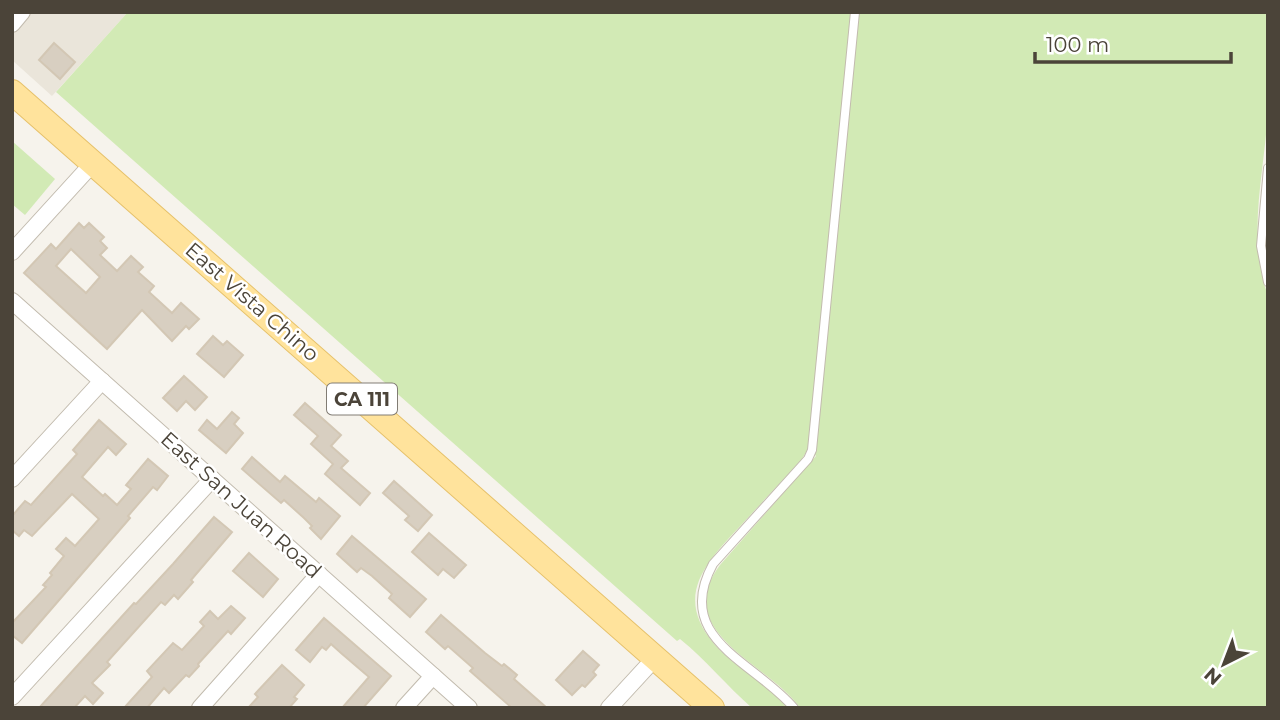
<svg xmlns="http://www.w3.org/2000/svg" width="1280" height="720" viewBox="0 0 1280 720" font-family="Montserrat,sans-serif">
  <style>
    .residential { fill: #eae5da }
    .green { fill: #d2eab5 }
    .building { fill: #d8cfc1; stroke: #d3c7b4; stroke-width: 2; fill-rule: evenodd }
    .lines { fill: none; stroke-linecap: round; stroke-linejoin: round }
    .service-casing { stroke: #c2bbae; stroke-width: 10 }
    .minor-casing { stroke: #c2bbae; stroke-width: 18 }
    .primary-casing { stroke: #e6c16a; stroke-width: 26 }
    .service { stroke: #fff; stroke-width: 8 }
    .minor { stroke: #fff; stroke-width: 16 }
    .primary { stroke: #ffe39c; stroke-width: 24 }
    .labels { text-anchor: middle; stroke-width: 5; stroke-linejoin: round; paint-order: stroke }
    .shield { fill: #fff; stroke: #817c74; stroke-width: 2 }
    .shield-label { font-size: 19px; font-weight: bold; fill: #4b4439 }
    .street-label { font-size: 21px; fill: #4b4439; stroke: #fff }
  </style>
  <rect width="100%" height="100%" fill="#f6f3ec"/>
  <polygon class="residential" points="12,12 128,12 52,96 12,60"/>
  <g class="green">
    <path d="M128,12H1268C1268,45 1269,77 1268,109C1265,172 1246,235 1268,296V708H800C770,664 669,633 720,565L816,456L809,447L802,459C783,480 763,501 744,522C709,560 671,594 715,645C736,669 768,682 787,708H752C727,686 706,660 680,639L677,641L56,92Z"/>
    <polygon points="12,141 55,179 25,215 12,204"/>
  </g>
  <g class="building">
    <polygon points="54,43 75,62 60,79 39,60"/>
    <path d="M79,223L84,228L89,223L104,237L100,241L107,248L100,255L117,271L131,256L143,267L138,272L154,286L149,292L172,313L181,303L199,319L189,329L186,326L172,341L142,310L107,349L24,273L51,244L56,249ZM71,249L100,277L86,293L56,266Z"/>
    <polygon points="213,336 223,345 227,341 243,355 224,377 197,354"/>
    <polygon points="184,376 207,397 195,410 186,401 177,411 163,398"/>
    <polygon points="305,403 341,435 331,446 348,461 341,468 370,493 360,505 325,474 333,464 311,444 318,436 294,415"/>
    <polygon points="232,412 239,418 234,424 243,433 226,453 199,430 207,420 217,429"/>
    <polygon points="99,420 126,444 116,455 108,447 82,477 103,496 105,494 117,505 131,489 126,485 148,459 168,476 157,490 153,487 128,516 130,518 22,643 12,635 12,623 46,587 43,585 52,575 50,573 64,556 56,549 66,538 75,546 99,519 72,494 32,536 24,530 19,536 12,530 12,516 25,501 31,505 77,454 73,450"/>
    <polygon points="252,457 280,482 285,476 316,502 319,498 340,516 321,539 310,528 312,526 304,518 284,500 281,503 242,469"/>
    <polygon points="394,481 432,515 418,531 405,520 409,516 383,493"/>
    <polygon points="214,517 232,532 191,580 193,582 178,599 174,595 165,605 161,602 107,662 110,665 92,683 103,693 93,704 85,696 74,708 39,708 134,603 136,604 173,564"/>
    <polygon points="429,533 466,565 454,578 443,569 438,575 412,552"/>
    <polygon points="352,536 426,599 410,617 389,598 392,594 372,576 361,568 357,572 337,554"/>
    <polygon points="249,553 278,579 263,597 233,571"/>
    <polygon points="231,606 245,618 231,634 228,631 198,664 199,666 189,677 186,675 169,693 164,688 147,708 124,708 152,677 147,671 173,643 182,650 204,626 200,622 210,611 218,619"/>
    <polygon points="441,615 485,653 502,666 504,664 517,675 514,679 547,708 512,708 470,671 473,668 448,646 445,649 426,632"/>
    <polygon points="324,618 391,676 363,708 342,708 369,677 341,653 331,644 326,650 322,647 310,662 296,650"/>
    <polygon points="583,651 599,665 593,672 596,675 585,687 582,685 572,695 556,680"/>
    <polygon points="282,665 304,685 294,697 297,699 289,708 248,708 258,697 255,694"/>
  </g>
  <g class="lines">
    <defs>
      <g id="service">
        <polyline points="1268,168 1261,246 1268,282"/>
        <path d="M794,708C754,661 672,639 713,564L808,459L812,450L855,12"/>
      </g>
      <g id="minor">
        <polyline points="12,24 22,12"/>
        <polyline points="12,252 94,162"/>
        <polyline points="12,301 469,708"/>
        <polyline points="12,479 102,381"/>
        <polyline points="12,697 212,479"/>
        <polyline points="200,708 319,574"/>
        <polyline points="404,708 433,676"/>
        <polyline points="609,708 655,658"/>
      </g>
      <polyline id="primary" points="12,92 712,708"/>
    </defs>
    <use href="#service" class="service-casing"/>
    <use href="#minor" class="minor-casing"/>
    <use href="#primary" class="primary-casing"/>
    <use href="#service" class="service"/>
    <use href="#minor" class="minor"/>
    <use href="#primary" class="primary"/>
  </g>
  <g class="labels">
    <rect class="shield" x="327" y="383.5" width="70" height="31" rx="5"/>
    <g class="shield-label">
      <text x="362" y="406">CA 111</text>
    </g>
    <g class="street-label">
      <text transform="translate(252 302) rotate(41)" y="7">East Vista Chino</text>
      <text transform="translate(241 505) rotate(42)" y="7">East San Juan Road</text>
    </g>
  </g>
  <rect width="1280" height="720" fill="none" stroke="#4b4439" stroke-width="28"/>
  <g transform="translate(1224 664) rotate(222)" stroke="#ffffff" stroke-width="5" paint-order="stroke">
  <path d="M0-5L12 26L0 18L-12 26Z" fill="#4b4439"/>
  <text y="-10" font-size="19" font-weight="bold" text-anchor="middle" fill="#4b4439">N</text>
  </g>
  <path d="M1035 52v10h196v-10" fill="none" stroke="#4b4439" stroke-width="3.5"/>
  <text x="1046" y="52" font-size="21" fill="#4b4439" stroke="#ffffff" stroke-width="5" paint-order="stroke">100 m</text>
</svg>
